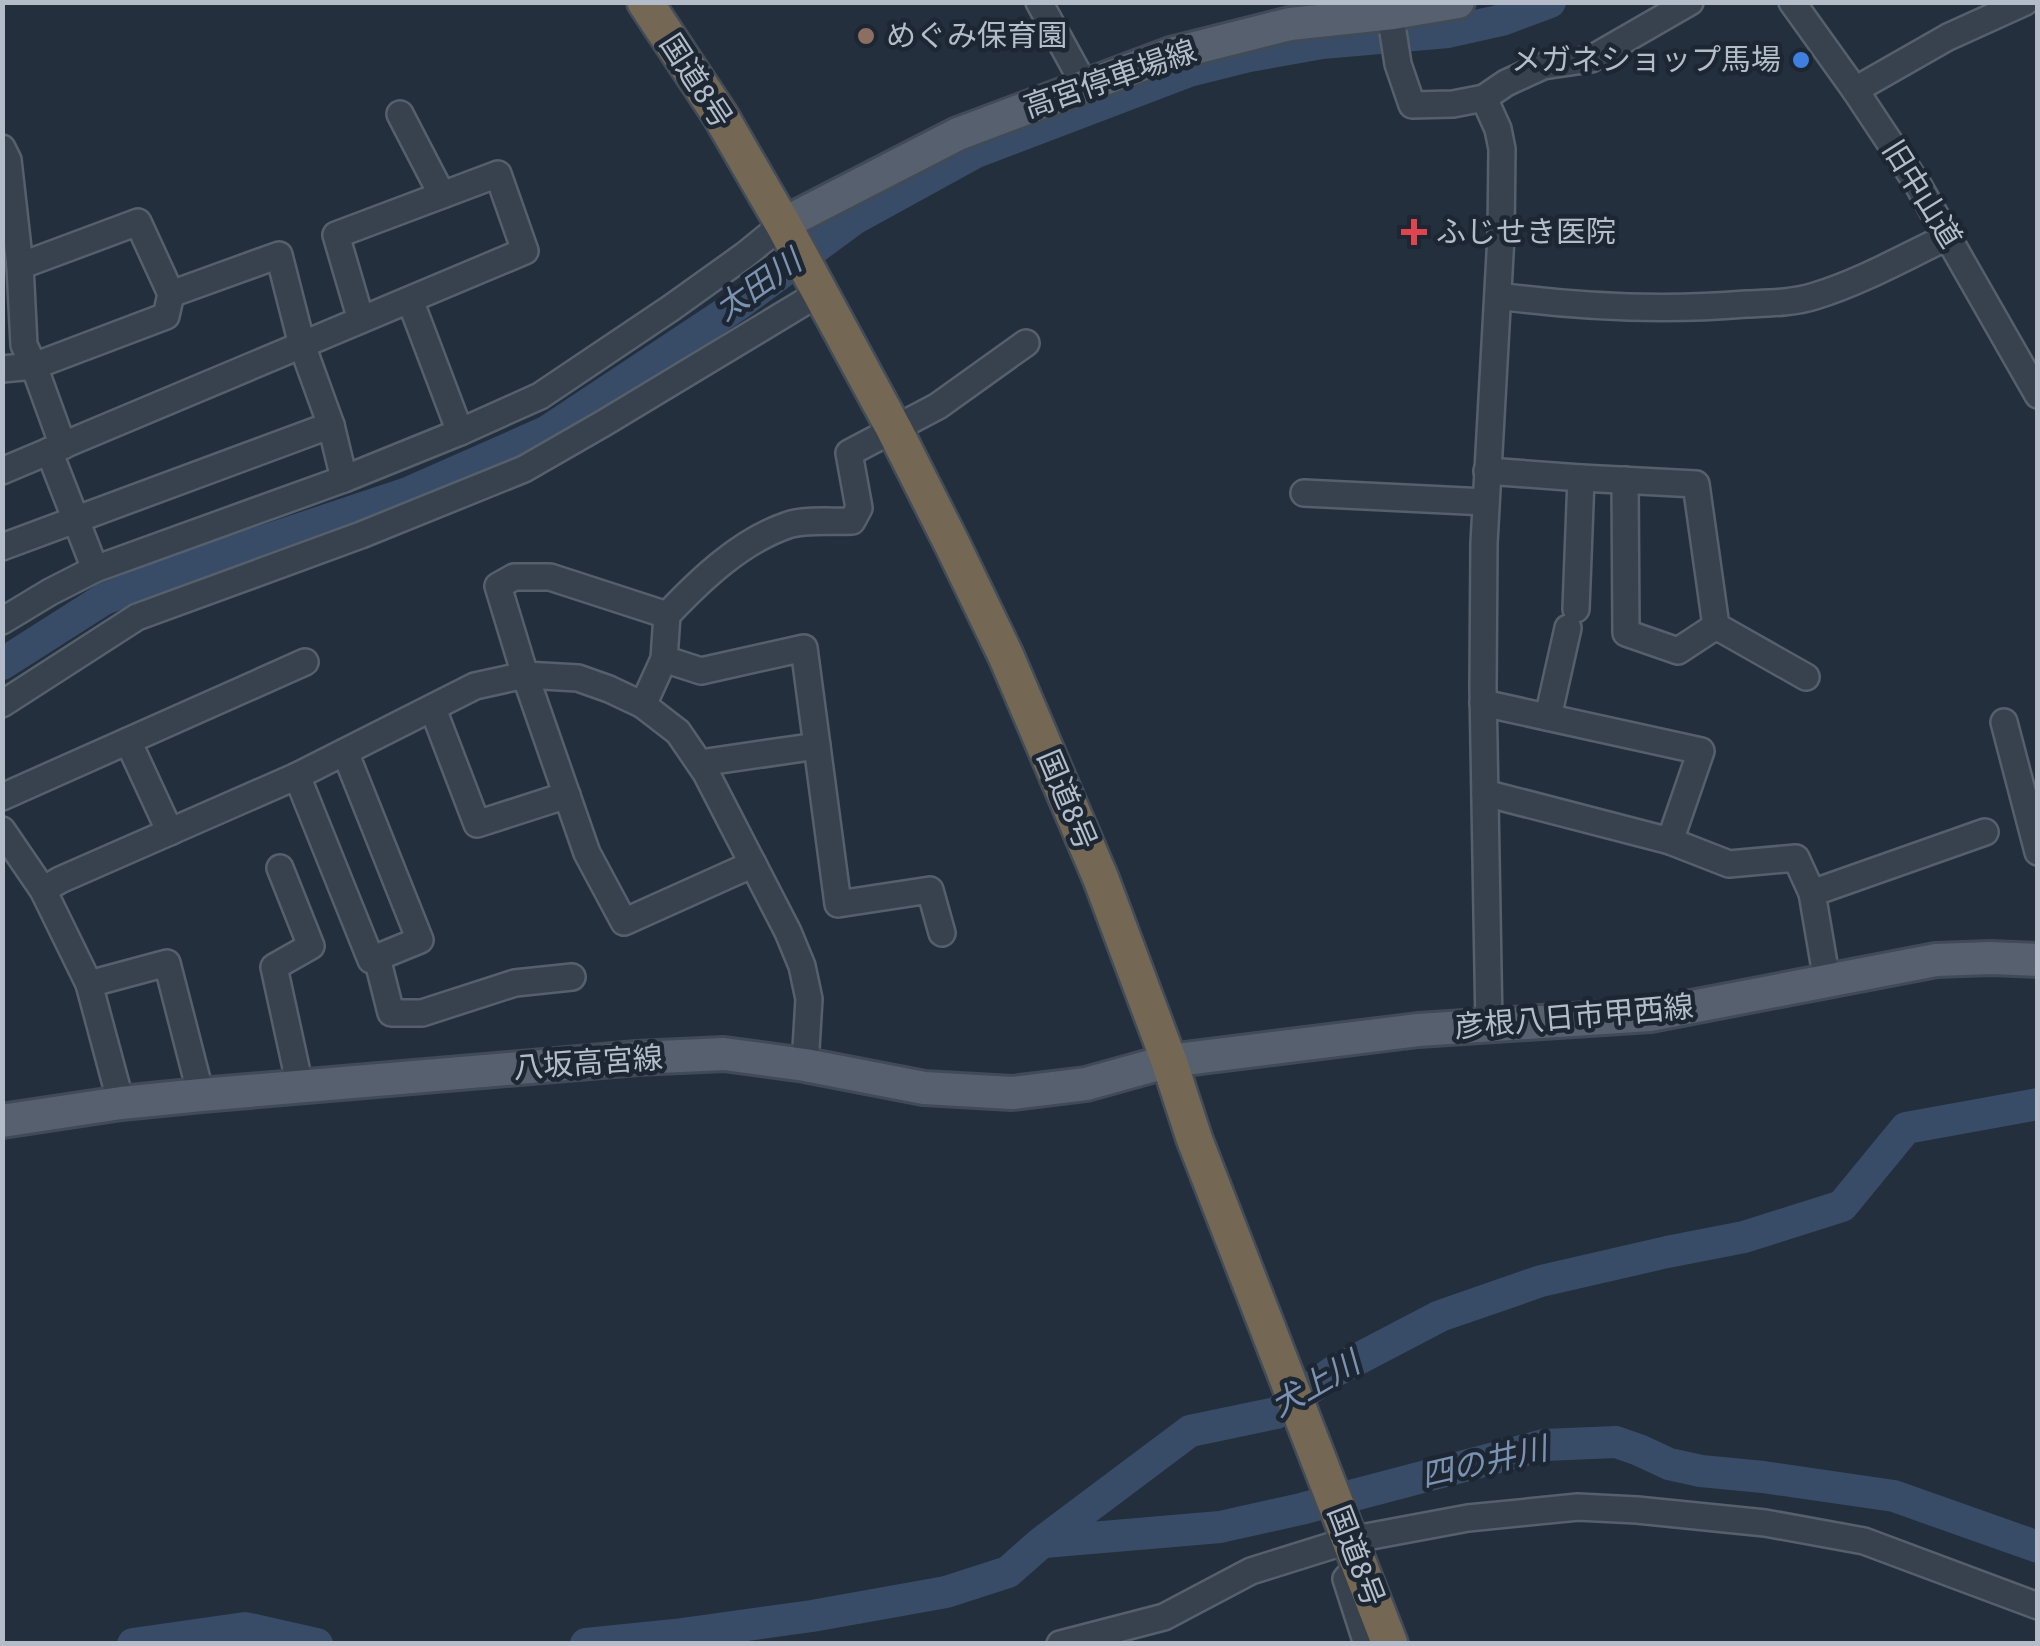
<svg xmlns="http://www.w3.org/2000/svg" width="2040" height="1646" viewBox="0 0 2040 1646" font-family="'Fira Sans Condensed','Noto Sans JP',sans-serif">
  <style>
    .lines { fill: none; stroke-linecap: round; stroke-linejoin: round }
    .river { stroke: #394c67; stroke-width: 32 }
    .minor-casing { stroke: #565f6c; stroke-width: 30 }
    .major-casing { stroke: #414a57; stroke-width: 38 }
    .highway-casing { stroke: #434c59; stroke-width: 40 }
    .minor { stroke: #38414e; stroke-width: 25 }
    .major { stroke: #56606e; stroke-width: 32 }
    .highway { stroke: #746855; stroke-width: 35 }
    .education-dot { fill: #8d6e63; stroke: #1d2633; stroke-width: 4 }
    .shop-dot { fill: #3f7fe0; stroke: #1d2633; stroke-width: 4 }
    .health-dot { fill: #e0444e; stroke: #1d2633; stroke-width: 4 }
    .labels { text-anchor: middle; stroke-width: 9; stroke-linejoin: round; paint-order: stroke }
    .poi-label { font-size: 30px; fill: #b4bcc9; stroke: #1d2633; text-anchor: start }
    .street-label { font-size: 30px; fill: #b4bcc9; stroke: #1d2633 }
    .water-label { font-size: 32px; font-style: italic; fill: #7c92b1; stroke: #1d2633 }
  </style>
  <rect width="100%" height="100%" fill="#242f3e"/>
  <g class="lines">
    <g class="river">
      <polyline points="2,664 104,599 198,563 408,493 546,432 736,306 854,219 976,152 1189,71 1249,56 1322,43 1448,32 1502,20 1550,2"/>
      <polyline points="1044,1542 1220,1527 1301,1509 1544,1445 1616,1442 1639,1450 1669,1464 1701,1471 1763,1477 1894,1496 2038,1547"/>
      <polyline points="133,1644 245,1628 317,1644"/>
      <polyline points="586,1644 675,1635 812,1616 946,1592 1008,1572 1042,1542 1190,1431 1276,1413 1333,1372 1440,1316 1541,1281 1667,1252 1744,1237 1842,1206 1906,1128 2038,1104"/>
    </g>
    <defs>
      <g id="minor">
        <polyline points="1039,2 1085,86"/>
        <polyline points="1792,2 1855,90 1918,185 2038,395"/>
        <polyline points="1393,13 1391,19 1398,64 1412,105 1453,104 1484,98 1506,83 1543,66 1591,59 1690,2"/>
        <polyline points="1855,90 1948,37 2025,2"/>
        <polyline points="1484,98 1498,129 1502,149 1501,236 1484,543 1483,688 1489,1027"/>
        <polyline points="400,114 442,195"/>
        <polyline points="2,148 8,160 20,266"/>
        <polygon points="138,222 171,294 166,316 34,366 24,345 20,266"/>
        <path d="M1499,296C1580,307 1663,311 1746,304C1769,303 1793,303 1815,296C1861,282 1905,257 1949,236"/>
        <polyline points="410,300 460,432"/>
        <polyline points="2,369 34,366 63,446"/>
        <polyline points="331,425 344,479"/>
        <polyline points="49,451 95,569"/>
        <polyline points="2,471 525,251 498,174 336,235 361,320"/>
        <polyline points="1487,471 1581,478 1576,609"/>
        <polyline points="1581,478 1696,484 1716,626 1806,677"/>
        <polyline points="1625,480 1626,633 1678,651 1716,626"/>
        <polyline points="1304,493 1486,502"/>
        <polyline points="2,547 331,425 302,345 279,255 171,294"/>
        <path d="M667,615C701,579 741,541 788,525C804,519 834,522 852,521L859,508L849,453L938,406L1026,343"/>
        <polyline points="2,621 50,592 95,569 344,479 460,432 540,396 671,308 745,255 783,224"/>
        <polyline points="1483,703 1701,751 1670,841"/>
        <polyline points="2,704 137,617 361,535 524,469 604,423 821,292"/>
        <polyline points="643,705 664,659"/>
        <polyline points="433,709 477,824 567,795"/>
        <polyline points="1548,717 1568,628"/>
        <polyline points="2004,722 2038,852"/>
        <polyline points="128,741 170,832"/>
        <polyline points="700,763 817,746"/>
        <polyline points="297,776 371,960 420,940 345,752"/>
        <polyline points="1485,793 1670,841 1729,864 1796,858 1812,893"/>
        <polyline points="2,797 305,662"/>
        <polyline points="2,830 43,890 89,984 121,1103"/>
        <polyline points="753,864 624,922 587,853 525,675 498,586 514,577 550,577 667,615 664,659 701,671 804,648 838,904 930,890 942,933"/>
        <polyline points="280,868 311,946 274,967 300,1086"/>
        <polyline points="43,890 60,880 297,776 475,686 525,675 578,678 609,689 643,705 678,732 706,773 788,932 802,966 809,999 805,1065"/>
        <polyline points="377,958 391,1013 422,1013 515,983 572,977"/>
        <polyline points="1827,981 1812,893 1985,832"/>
        <polyline points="89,984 167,963 201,1095"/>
        <polyline points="1360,1563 1346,1579 1367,1644"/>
        <polyline points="1060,1644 1164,1617 1251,1571 1350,1540 1468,1518 1578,1507 1637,1510 1765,1523 1864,1541 2038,1606"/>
      </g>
      <g id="major">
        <polyline points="783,224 958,134 1171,54 1290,24 1393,13 1458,2"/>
        <polyline points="2,1121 121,1103 201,1095 637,1058 724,1054 805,1065 924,1088 1012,1093 1086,1084 1169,1061 1418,1030 1650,1015 1936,960 1990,958 2038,960"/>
      </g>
      <polyline id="highway" points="645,2 720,115 783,224 894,429 952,544 1006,656 1101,879 1169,1061 1194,1138 1390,1644"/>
    </defs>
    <use href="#minor" class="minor-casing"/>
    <use href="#major" class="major-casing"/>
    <use href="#highway" class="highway-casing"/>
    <use href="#minor" class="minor"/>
    <use href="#major" class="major"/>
    <use href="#highway" class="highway"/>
  </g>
  <circle class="education-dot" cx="866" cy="36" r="10"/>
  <circle class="shop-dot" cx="1801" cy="60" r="10"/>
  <path class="health-dot" d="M1409 217h10v10h10v10h-10v10h-10v-10h-10v-10h10z"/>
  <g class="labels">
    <g class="poi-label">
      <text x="886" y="46">めぐみ保育園</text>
      <text x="1781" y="70" text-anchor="end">メガネショップ馬場</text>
      <text x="1436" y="242">ふじせき医院</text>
    </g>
    <g class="street-label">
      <text transform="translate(1110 79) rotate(-19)" y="10">高宮停車場線</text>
      <text transform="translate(696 81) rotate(57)" y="10">国道8号</text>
      <text transform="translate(1922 194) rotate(58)" y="10">旧中山道</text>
      <text transform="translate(1067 800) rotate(67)" y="10">国道8号</text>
      <text transform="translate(1574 1017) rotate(-5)" y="10">彦根八日市甲西線</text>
      <text transform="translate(588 1063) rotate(-4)" y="10">八坂高宮線</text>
      <text transform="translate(1356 1556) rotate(69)" y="10">国道8号</text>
    </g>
    <g class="water-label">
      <text transform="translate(758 285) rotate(-35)" y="11">太田川</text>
      <text transform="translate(1315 1384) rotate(-30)" y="11">犬上川</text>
      <text transform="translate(1484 1462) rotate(-13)" y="11">四の井川</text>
    </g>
  </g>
  <rect width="2040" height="1646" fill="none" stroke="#b4bcc9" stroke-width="10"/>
</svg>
